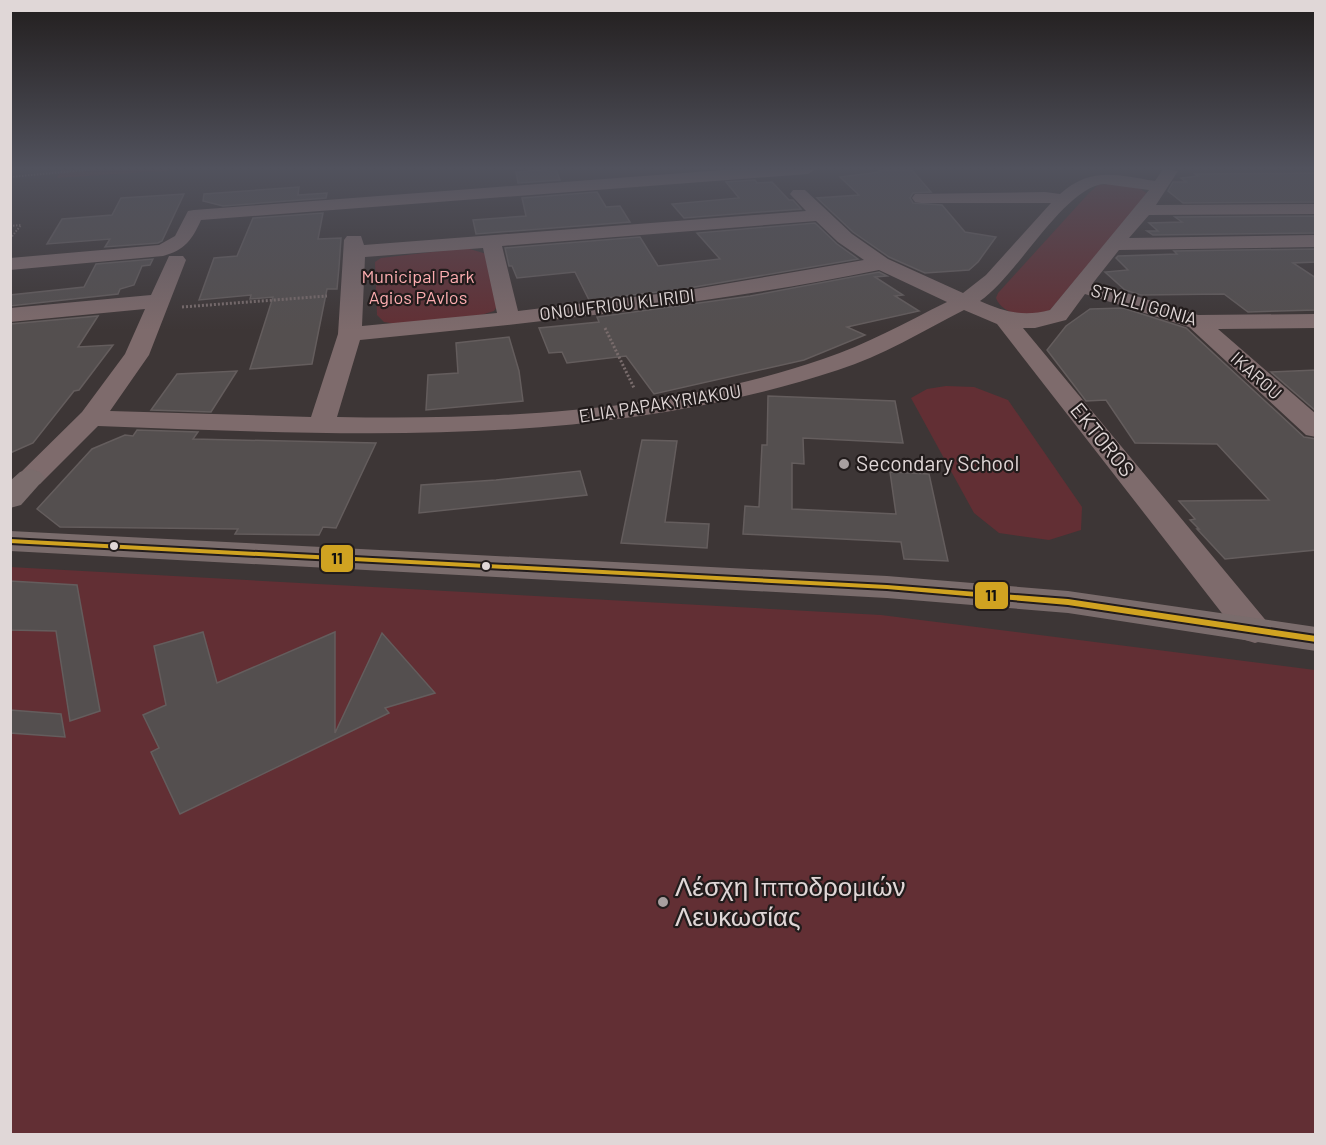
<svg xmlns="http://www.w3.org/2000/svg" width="1326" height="1145" viewBox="0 0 1326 1145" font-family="Barlow,sans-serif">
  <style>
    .green { fill: #622f34 }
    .building { fill: #544f4f; stroke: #645d5d; stroke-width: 1.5 }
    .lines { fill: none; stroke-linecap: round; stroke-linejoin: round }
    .path-far1 { stroke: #796c6c; stroke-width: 2; stroke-dasharray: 1.5 1.5; stroke-linecap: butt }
    .path { stroke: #796c6c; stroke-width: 3; stroke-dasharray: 2 2; stroke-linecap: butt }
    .minor { fill: #7e6b6c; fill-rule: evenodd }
    .major { fill: #7a6c6c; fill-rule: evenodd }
    .bus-1-casing { stroke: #221c1c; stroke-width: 4 }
    .bus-1 { fill: #d0a321; fill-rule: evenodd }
    .poi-dot { fill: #a79f9f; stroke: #221c1c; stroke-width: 2 }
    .bus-dot { fill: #e0d7d7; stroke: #221c1c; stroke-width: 2 }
    .labels { text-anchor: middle; stroke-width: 4.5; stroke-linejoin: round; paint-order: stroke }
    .far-park-label { font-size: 18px; fill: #fdadb0; stroke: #221c1c }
    .far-street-label { font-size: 18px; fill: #e0d7d7; stroke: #221c1c }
    .street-label { font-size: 21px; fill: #e0d7d7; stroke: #221c1c }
    .poi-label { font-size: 21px; fill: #e0d7d7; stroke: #221c1c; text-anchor: start }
    .near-poi-label { font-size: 26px; fill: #e0d7d7; stroke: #221c1c; text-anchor: start }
    .line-badge { stroke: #221c1c; stroke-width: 2 }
    .pale-badge-label { font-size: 16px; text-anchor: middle; font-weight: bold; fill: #111 }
  </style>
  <rect width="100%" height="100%" fill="#3d3636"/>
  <g class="green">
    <polygon points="62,169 193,169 57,178"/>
    <path d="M1110,184L1139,188L1148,194L1050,310C1033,318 1003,317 996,298L998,293L1089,193L1098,185Z"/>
    <polygon points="466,248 487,254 498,305 494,311 481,315 397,324 384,322 377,315 375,262 381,258"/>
    <polygon points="946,386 974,387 1008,400 1082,507 1081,530 1049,540 999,533 974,513 911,398 927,389"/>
    <polygon points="10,567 881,615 1315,670 1315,1134 11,1134"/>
  </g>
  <g class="building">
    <polygon points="556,169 560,180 518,183 516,172"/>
    <polygon points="879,170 912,170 931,192 913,193 910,198 913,203 942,205 965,232 996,237 978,262 969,270 925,273 889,257 853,232 817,198 859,195 840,177 880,172"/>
    <polygon points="1316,173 1316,202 1183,203 1168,191 1173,182 1186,182 1181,178 1198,176 1195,174"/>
    <polygon points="755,180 757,183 772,182 789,200 793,200 801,209 684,218 672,204 739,198 726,182"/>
    <polygon points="299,187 298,195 327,193 326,198 223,206 203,201 204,194"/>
    <polygon points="597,192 606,207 620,206 630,222 476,234 473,220 526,216 522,198"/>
    <polygon points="184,194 162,241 158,243 105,247 110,239 47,244 62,219 112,215 121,198"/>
    <polygon points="323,213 318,239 341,238 339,267 337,289 327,289 312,364 250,369 273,297 250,299 251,295 199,300 214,258 237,256 253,218"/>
    <polygon points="1316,216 1316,233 1153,235 1147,231 1158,231 1149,223 1182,222 1175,217"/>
    <polygon points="815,223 837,244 858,259 683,289 589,300 575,272 517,278 512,266 509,266 505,248 640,237 658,266 720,259 697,233"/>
    <polygon points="1316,249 1316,262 1293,263 1316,278 1316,310 1248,312 1224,294 1141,295 1125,290 1105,272 1128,270 1116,258 1118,256 1177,254 1174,251"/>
    <polygon points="153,259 150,265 142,266 134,285 120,289 118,294 10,306 10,295 84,287 96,264"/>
    <polygon points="879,272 887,276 875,277 903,295 895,296 919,311 847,327 865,335 804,360 654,394 626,356 567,363 562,352 549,353 539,328 599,322 597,317 750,296"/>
    <polygon points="1123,308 1186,328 1304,437 1316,439 1316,550 1225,559 1197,529 1199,529 1190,520 1195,519 1179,501 1269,500 1217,444 1135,443 1106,400 1086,401 1047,350 1066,326 1090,309"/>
    <polygon points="98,316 78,347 113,345 79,390 74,391 33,443 10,453 10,324"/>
    <polygon points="509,337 519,371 523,401 426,410 428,375 458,373 456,343"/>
    <polygon points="1316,370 1316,411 1271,372"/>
    <polygon points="237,371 211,412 151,410 177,374"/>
    <polygon points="768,396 895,401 903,443 803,438 804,464 792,463 792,509 896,514 890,472 929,474 948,561 904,559 901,542 743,534 745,506 759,507 762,445 767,445"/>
    <polygon points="137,430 198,432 193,439 376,443 336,528 323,527 319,535 235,534 238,529 60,527 37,509 92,449 125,435 133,436"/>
    <polygon points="642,440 677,441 665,522 709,524 707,548 621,543"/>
    <polygon points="580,471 587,495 419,513 421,485 496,480"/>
    <polygon points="10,581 77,585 100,711 70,721 56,631 10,630"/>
    <polygon points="203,632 217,683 335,632 335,733 382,633 435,693 385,708 389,713 180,814 151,752 159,748 143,715 166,705 154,646"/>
    <polygon points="10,710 61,714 65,737 10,733"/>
  </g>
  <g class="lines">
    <g class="path-far1">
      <polyline points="10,177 96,169"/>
      <polyline points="10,226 21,225 10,239"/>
    </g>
    <g class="path">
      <polyline points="182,307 327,296"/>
      <polyline points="605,328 634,388"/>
    </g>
    <g class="minor">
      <path d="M736,169H816L808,174L201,220C192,240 185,250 163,256L10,270V258L159,245L175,236L188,211L194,210Z"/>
      <path d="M1163,169L1178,171L1156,205L1316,204V214L1149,215L1129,238L1316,235V247L1119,250L1093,283L1198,315L1316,314V328L1218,329L1316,414V437L1306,435L1189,327L1085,294L1066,320L1035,328H1023L1268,623L1273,631L1268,639L1255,643L1242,639L997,324L964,310C923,331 882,356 838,370C595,450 349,435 98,426L40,484L30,487L20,484L15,478L82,412L125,354L145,309L10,322V308L151,295L169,256H183L186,260L149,355L110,411L311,417L338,334L344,240L347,236H361L364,245L806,211L790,194L793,190H805L852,234L888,259L963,293L986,275L1051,203H921L915,202L912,198L915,194L1045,192L1060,194C1091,166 1117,175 1155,181ZM1104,184L1149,190L1050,310C1023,317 1005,312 980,301C1017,276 1064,187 1104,184ZM816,221L838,242L864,260L683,291L518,311L502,246ZM483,248L497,313L362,326L365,257ZM879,270L947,302C906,322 866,345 823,359C668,412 500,420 337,417L360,340C534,323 707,305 879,270Z"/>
    </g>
    <g class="major">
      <polygon points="30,469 40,472 45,478 21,505 10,508 10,481 20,472"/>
      <polygon points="10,531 887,576 1068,591 1316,627 1316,651 1068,613 887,598 10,551"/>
    </g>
    <defs>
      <polygon id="bus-1" points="10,539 887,585 1068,599 1316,636 1316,642 1068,605 887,589 10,543"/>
    </defs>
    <use href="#bus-1" class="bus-1-casing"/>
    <use href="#bus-1" class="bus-1"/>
  </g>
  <linearGradient id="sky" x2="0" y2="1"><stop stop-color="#221e1e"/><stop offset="0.51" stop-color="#51525d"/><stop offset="1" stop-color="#51525d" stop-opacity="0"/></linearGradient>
  <rect width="1326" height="330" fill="url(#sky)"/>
  <g class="poi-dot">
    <circle cx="844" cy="464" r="6"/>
    <circle cx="663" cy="902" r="6"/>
  </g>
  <g class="bus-dot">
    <circle cx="114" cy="546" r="5"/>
    <circle cx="486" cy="566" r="5"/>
  </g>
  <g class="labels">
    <g class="far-park-label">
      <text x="418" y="283">Municipal Park<tspan x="418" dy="21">Agios PAvlos</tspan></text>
    </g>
    <g class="far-street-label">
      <text transform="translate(617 305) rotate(-7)" y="6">ONOUFRIOU KLIRIDI</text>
      <text transform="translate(1144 305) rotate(16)" y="6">STYLLI GONIA</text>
      <text transform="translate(1256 376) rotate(42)" y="6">IKAROU</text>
      <text transform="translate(660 404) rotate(-9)" y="6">ELIA PAPAKYRIAKOU</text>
    </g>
    <g class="street-label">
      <text transform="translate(1102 440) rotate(51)" y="7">EKTOROS</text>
    </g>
    <g class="poi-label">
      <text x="856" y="471">Secondary School</text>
    </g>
    <g class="near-poi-label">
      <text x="675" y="896">Λέσχη Ιπποδρομιών<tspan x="675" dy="30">Λευκωσίας</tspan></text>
    </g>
  </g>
  <g class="line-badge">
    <rect x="320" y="544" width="34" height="29" rx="6" fill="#d0a321"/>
    <rect x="974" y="581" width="35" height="29" rx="6" fill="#d0a321"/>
  </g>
  <g class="pale-badge-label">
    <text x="337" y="564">11</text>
    <text x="991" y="601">11</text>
  </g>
  <rect width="1326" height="1145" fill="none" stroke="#e0d7d7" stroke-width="24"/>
</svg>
